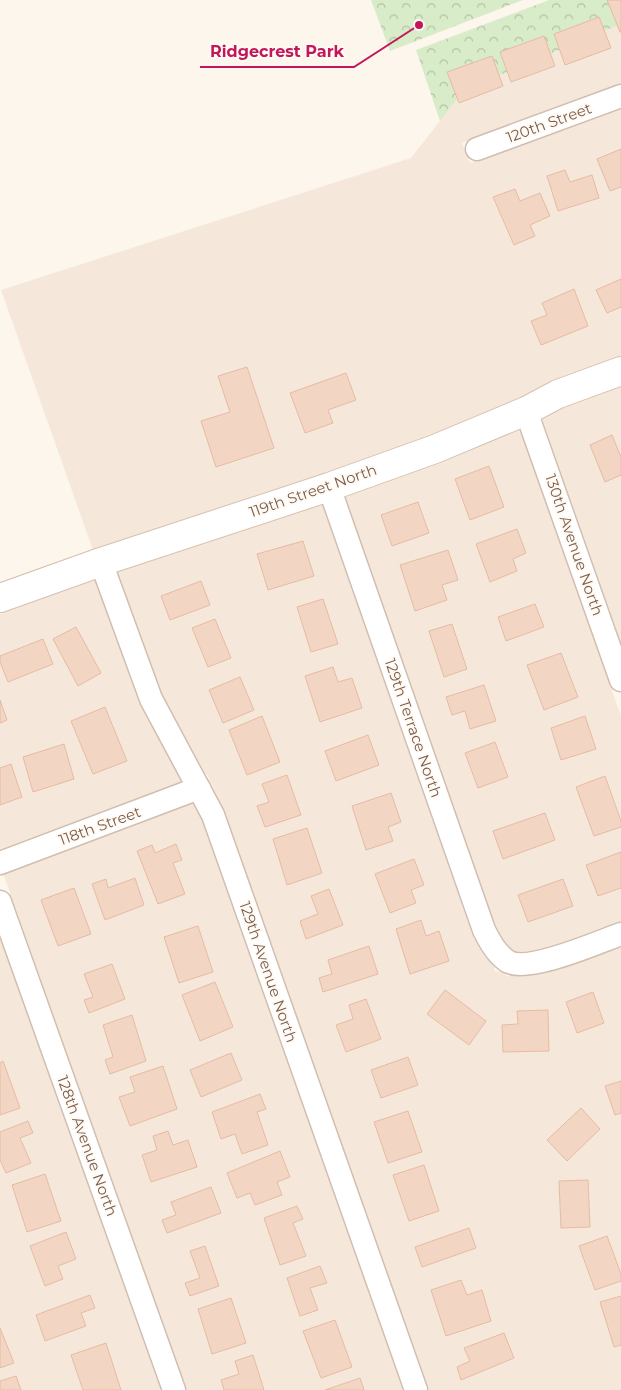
<svg xmlns="http://www.w3.org/2000/svg" width="621" height="1390" viewBox="0 0 621 1390" font-family="Montserrat,sans-serif">
  <style>
    .residential { fill: #f5e8da }
    .park { fill: url(#park-crowns) }
    .building { fill: #f3d5c3; stroke: #e6bba3 }
    .lines { fill: none; stroke-linecap: round; stroke-linejoin: round }
    .street-casing { stroke: #d1beb0; stroke-width: 25 }
    .secondary-casing { stroke: #d6c0b0; stroke-width: 30 }
    .street { stroke: #fff; stroke-width: 22 }
    .secondary { stroke: #fff; stroke-width: 28 }
    .labels { text-anchor: middle; stroke-width: 4; stroke-linejoin: round; paint-order: stroke }
    .street-label { font-size: 15px; fill: #7a5c4d; stroke: #fffaf3 }
    .leader { fill: none; stroke: #c2185b; stroke-width: 2 }
    .callout-dot { fill: #c2185b; stroke: #fffaf3; stroke-width: 2 }
    .callout-label { font-size: 16px; text-anchor: middle; font-weight: bold; fill: #c2185b; stroke: #fffaf3; stroke-width: 4; stroke-linejoin: round; paint-order: stroke }
  </style>
  <defs>
    <pattern id="park-crowns" width="20" height="18" patternUnits="userSpaceOnUse" patternTransform="scale(1.25)"><rect width="20" height="18" fill="#d8ecc9"/><path d="M2 6a3 3 0 1 1 6 0M12 15a3 3 0 1 1 6 0" fill="none" stroke="#b4c2a5"/></pattern>
  </defs>
  <rect width="100%" height="100%" fill="#fdf6ec"/>
  <g class="residential">
    <polygon points="621,24 621,84 462,143 470,163 621,107 621,359 431,439 94,553 1,290 411,158 464,90"/>
    <polygon points="621,382 621,643 541,415"/>
    <polygon points="519,426 621,716 621,922 546,950 525,954 514,952 505,943 495,925 343,493"/>
    <polygon points="321,501 472,934 484,956 495,966 494,971 502,972 508,977 511,974 526,975 550,971 621,945 621,1390 429,1390 224,812 207,774 206,775 162,694 116,568"/>
    <polygon points="94,575 139,703 183,783 0,851 0,614 61,587"/>
    <polygon points="193,802 202,820 403,1390 186,1390 3,873"/>
    <polygon points="0,938 161,1390 0,1390"/>
  </g>
  <g class="park">
    <polygon points="371,0 523,0 390,51"/>
    <polygon points="549,0 621,0 621,24 464,90 440,121 416,50"/>
  </g>
  <g class="building">
    <polygon points="607,0 621,0 621,32 620,32"/>
    <polygon points="599,17 611,48 565,65 554,34"/>
    <polygon points="544,36 555,66 511,82 500,52"/>
    <polygon points="492,56 503,86 459,103 447,72"/>
    <polygon points="621,149 621,187 610,191 597,159"/>
    <polygon points="565,170 570,182 592,175 599,198 558,211 547,176"/>
    <polygon points="515,189 520,201 540,193 550,216 530,225 535,236 514,245 493,197"/>
    <polygon points="621,279 621,307 607,313 596,290"/>
    <polygon points="574,289 588,326 541,345 531,321 547,315 542,303"/>
    <polygon points="247,367 274,448 216,467 201,421 230,412 218,376"/>
    <polygon points="346,373 356,400 328,410 333,423 305,433 290,393"/>
    <polygon points="612,435 621,457 621,475 605,482 590,445"/>
    <polygon points="489,466 504,507 470,520 455,479"/>
    <polygon points="418,502 429,533 392,546 381,515"/>
    <polygon points="517,529 526,553 513,559 517,571 490,582 476,544"/>
    <polygon points="303,541 314,576 268,590 257,554"/>
    <polygon points="448,550 458,580 442,585 447,600 415,611 400,565"/>
    <polygon points="201,581 210,605 170,620 161,596"/>
    <polygon points="323,599 338,644 311,652 297,607"/>
    <polygon points="535,604 544,627 506,641 498,617"/>
    <polygon points="215,619 231,658 208,667 192,628"/>
    <polygon points="452,624 467,669 444,677 429,631"/>
    <polygon points="76,627 101,673 78,686 53,639"/>
    <polygon points="43,639 53,664 8,682 0,662 0,656"/>
    <polygon points="561,653 578,697 544,710 527,665"/>
    <polygon points="333,667 338,682 352,678 362,708 320,722 305,676"/>
    <polygon points="240,677 254,710 223,723 209,690"/>
    <polygon points="484,685 496,721 470,729 465,711 452,715 446,697"/>
    <polygon points="0,700 7,720 0,723"/>
    <polygon points="105,707 127,761 93,774 71,721"/>
    <polygon points="262,716 280,762 247,775 229,730"/>
    <polygon points="585,716 596,749 561,760 551,728"/>
    <polygon points="368,735 379,765 336,781 325,751"/>
    <polygon points="495,742 508,777 478,788 465,753"/>
    <polygon points="64,744 74,779 33,792 23,757"/>
    <polygon points="11,764 22,797 0,805 0,768"/>
    <polygon points="287,775 301,815 265,827 257,806 269,802 262,784"/>
    <polygon points="605,776 621,821 621,827 594,836 576,787"/>
    <polygon points="391,793 401,822 388,827 393,841 366,850 352,806"/>
    <polygon points="545,813 555,840 503,859 493,831"/>
    <polygon points="307,828 322,873 287,885 273,839"/>
    <polygon points="176,844 182,860 173,863 185,894 158,904 137,851 152,845 155,853"/>
    <polygon points="621,852 621,888 598,896 586,865"/>
    <polygon points="414,859 424,885 411,890 416,903 390,913 375,874"/>
    <polygon points="135,878 144,905 105,920 92,884 106,879 108,888"/>
    <polygon points="563,879 573,906 528,922 518,895"/>
    <polygon points="74,888 91,934 58,946 41,900"/>
    <polygon points="329,889 343,925 306,939 300,921 318,914 311,896"/>
    <polygon points="421,920 426,936 439,931 449,961 410,974 396,929"/>
    <polygon points="198,926 213,972 179,983 164,937"/>
    <polygon points="369,946 378,974 323,992 319,978 332,974 328,960"/>
    <polygon points="112,964 125,999 89,1013 84,1000 93,997 84,974"/>
    <polygon points="215,982 233,1027 200,1041 182,995"/>
    <polygon points="445,990 486,1021 469,1045 427,1014"/>
    <polygon points="593,992 604,1023 577,1033 566,1002"/>
    <polygon points="366,999 381,1039 346,1052 336,1025 353,1019 349,1005"/>
    <polygon points="548,1010 549,1051 503,1052 502,1025 518,1024 517,1011"/>
    <polygon points="132,1015 146,1061 110,1074 105,1060 113,1057 103,1025"/>
    <polygon points="231,1053 242,1080 201,1097 190,1070"/>
    <polygon points="408,1057 418,1085 381,1098 371,1070"/>
    <polygon points="3,1061 20,1108 0,1115 0,1063"/>
    <polygon points="163,1066 177,1109 130,1126 119,1097 135,1092 130,1077"/>
    <polygon points="621,1081 621,1113 615,1115 605,1086"/>
    <polygon points="260,1094 266,1109 257,1112 268,1145 242,1154 235,1134 221,1139 212,1112"/>
    <polygon points="581,1108 600,1129 567,1161 547,1140"/>
    <polygon points="408,1111 422,1152 388,1163 374,1122"/>
    <polygon points="28,1121 33,1133 20,1138 31,1163 6,1173 0,1160 0,1132"/>
    <polygon points="168,1131 173,1145 188,1140 197,1167 151,1182 142,1155 157,1150 153,1136"/>
    <polygon points="280,1151 290,1177 277,1182 282,1195 255,1205 250,1193 237,1198 227,1173"/>
    <polygon points="424,1165 439,1211 409,1221 393,1175"/>
    <polygon points="45,1174 61,1221 27,1232 12,1185"/>
    <polygon points="588,1180 590,1227 561,1228 559,1181"/>
    <polygon points="211,1187 221,1213 167,1233 162,1220 176,1215 171,1202"/>
    <polygon points="297,1206 303,1219 293,1223 306,1256 280,1265 264,1218"/>
    <polygon points="469,1228 476,1248 422,1267 415,1247"/>
    <polygon points="66,1232 76,1259 58,1266 63,1279 45,1286 30,1246"/>
    <polygon points="607,1236 621,1274 621,1281 595,1290 579,1246"/>
    <polygon points="205,1246 219,1286 190,1296 185,1283 200,1278 190,1251"/>
    <polygon points="320,1266 327,1283 310,1288 318,1310 300,1316 287,1278"/>
    <polygon points="461,1280 467,1295 482,1290 491,1321 446,1336 431,1290"/>
    <polygon points="90,1295 95,1308 81,1313 86,1326 45,1341 36,1315"/>
    <polygon points="621,1296 621,1345 614,1347 600,1302"/>
    <polygon points="231,1298 246,1343 212,1354 198,1309"/>
    <polygon points="335,1320 352,1367 321,1378 303,1331"/>
    <polygon points="0,1328 14,1363 0,1368"/>
    <polygon points="504,1333 514,1358 461,1380 457,1367 470,1361 464,1348"/>
    <polygon points="106,1343 121,1390 83,1390 71,1355"/>
    <polygon points="253,1355 264,1390 224,1390 221,1380 239,1374 235,1361"/>
    <polygon points="16,1376 21,1390 0,1390 0,1381"/>
    <polygon points="360,1378 364,1390 325,1390"/>
  </g>
  <g class="lines">
    <defs>
      <g id="street">
        <polyline points="477,149 621,96"/>
        <polyline points="526,411 621,680"/>
        <path d="M329,487L484,930C490,942 496,953 507,961C527,974 598,942 621,934"/>
        <polyline points="101,562 151,699 213,815 416,1390"/>
        <polyline points="0,863 199,788"/>
        <polyline points="0,902 174,1390"/>
      </g>
      <polyline id="secondary" points="0,598 101,562 329,487 435,449 526,411 558,394 621,371"/>
    </defs>
    <use href="#street" class="street-casing"/>
    <use href="#secondary" class="secondary-casing"/>
    <use href="#street" class="street"/>
    <use href="#secondary" class="secondary"/>
  </g>
  <g class="labels">
    <g class="street-label">
      <text transform="translate(549 123) rotate(-20)" y="5">120th Street</text>
      <text transform="translate(313 491) rotate(-19)" y="5">119th Street North</text>
      <text transform="translate(574 545) rotate(71)" y="5">130th Avenue North</text>
      <text transform="translate(413 728) rotate(71)" y="5">129th Terrace North</text>
      <text transform="translate(100 826) rotate(-20)" y="5">118th Street</text>
      <text transform="translate(268 972) rotate(71)" y="5">129th Avenue North</text>
      <text transform="translate(87 1146) rotate(70)" y="5">128th Avenue North</text>
    </g>
  </g>
  <path class="leader" d="M419 25L354 67H200"/>
  <circle class="callout-dot" cx="419" cy="25" r="5"/>
  <g class="callout-label">
    <text x="277" y="57">Ridgecrest Park</text>
  </g>
</svg>
